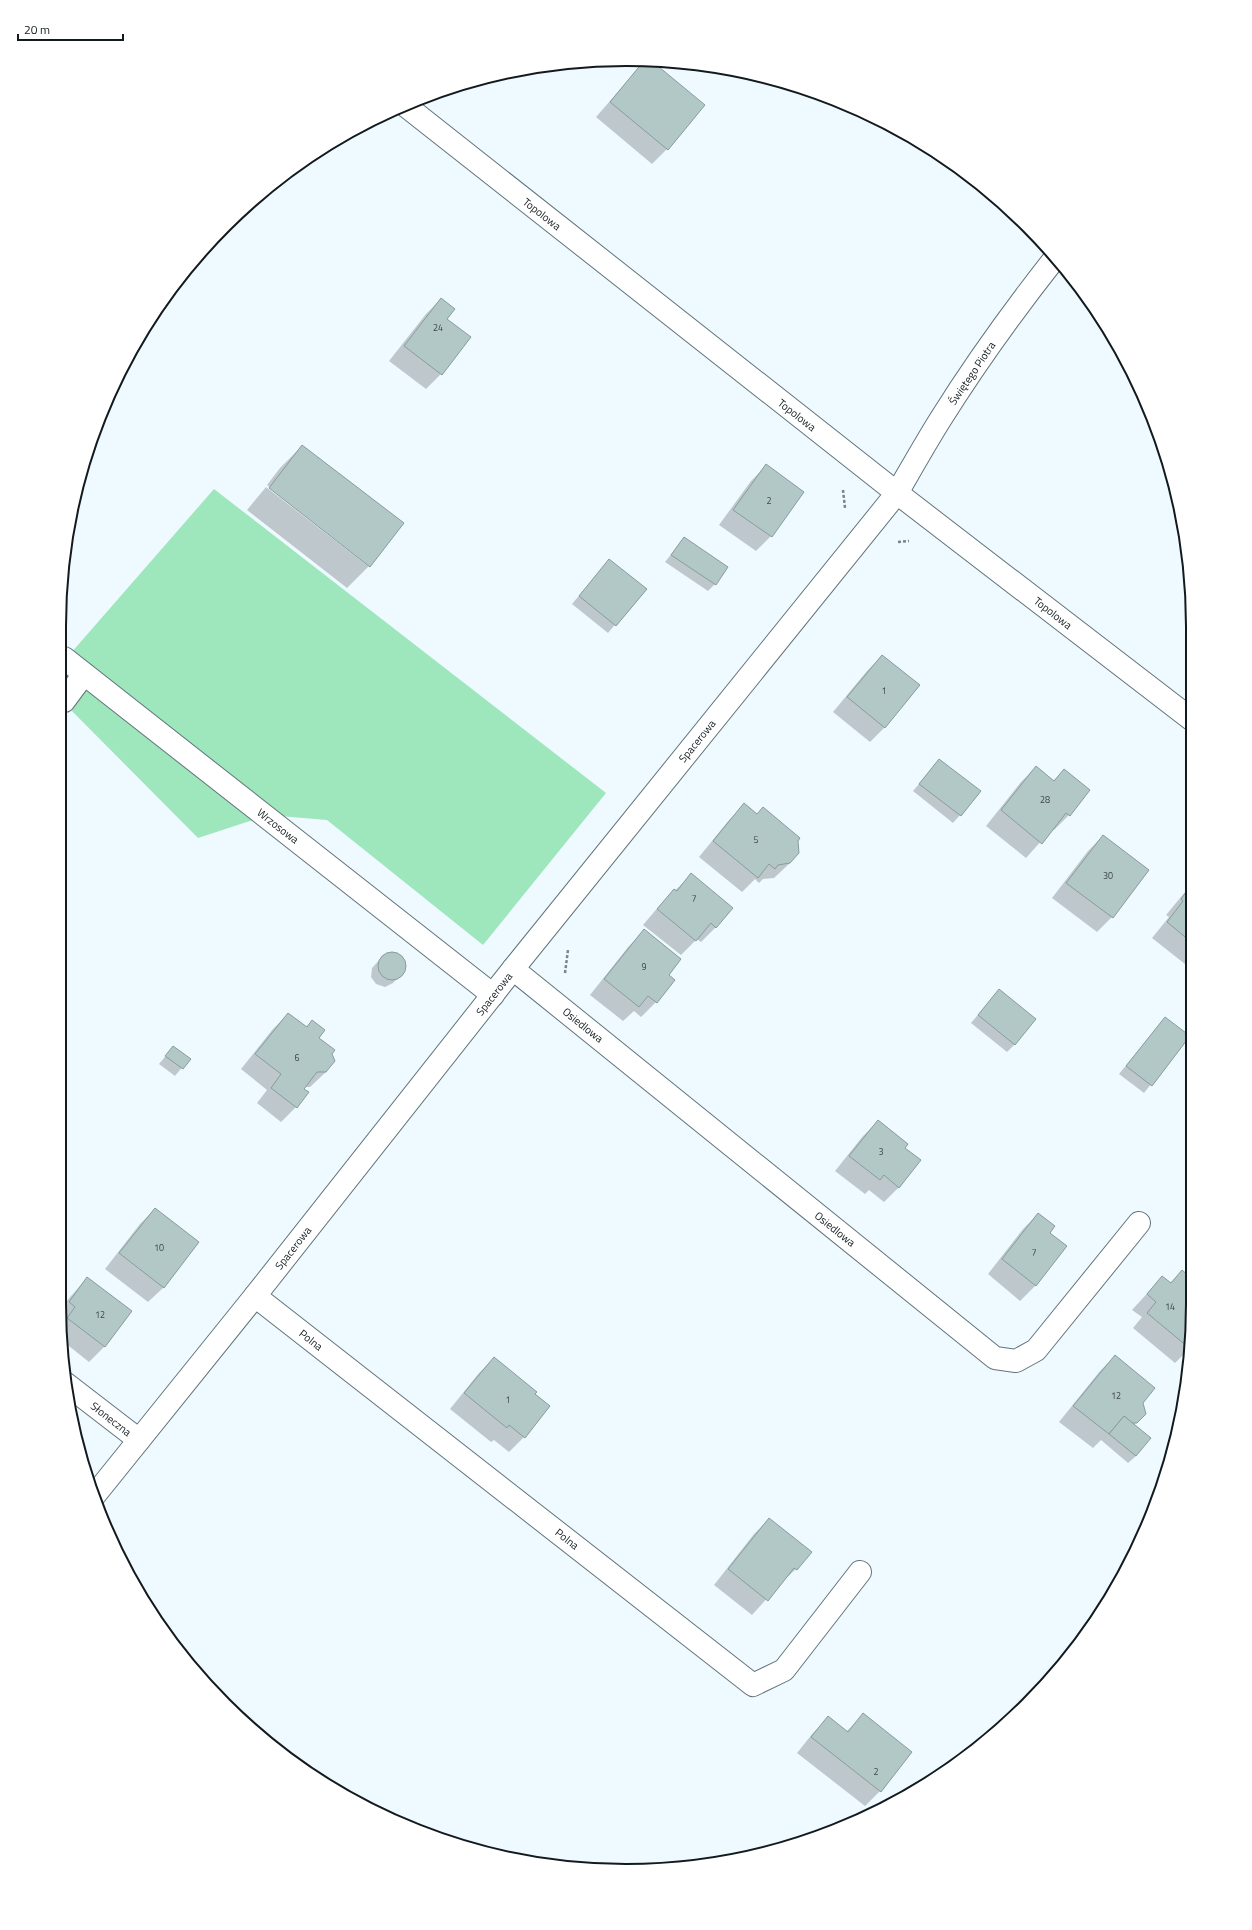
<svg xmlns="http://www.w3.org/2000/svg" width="1252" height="1930" viewBox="0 0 1252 1930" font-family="'Titillium Web',sans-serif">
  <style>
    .green { fill: #9ee6bb }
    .shadow { fill: #0003 }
    .building { fill: #b2c8c6; stroke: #889d9b }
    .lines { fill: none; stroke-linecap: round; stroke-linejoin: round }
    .street-casing { stroke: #62757b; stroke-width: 24 }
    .path { stroke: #7a8488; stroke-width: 2.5; stroke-dasharray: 3 2; stroke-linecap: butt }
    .street { stroke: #fff; stroke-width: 22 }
    .labels { text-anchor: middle; stroke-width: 3; stroke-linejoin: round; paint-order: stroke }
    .number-label { font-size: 9px; fill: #3b4647 }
    .street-label { font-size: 11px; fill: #131a1d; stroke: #fff }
    .rim { fill: none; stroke: #131a1d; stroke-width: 2 }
  </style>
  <rect width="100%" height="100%" fill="#eefaff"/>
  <polygon class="green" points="214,489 606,793 483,945 327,820 268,815 198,838 64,703 64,661"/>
  <g class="shadow">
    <polygon points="644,62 667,149 652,164 596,117"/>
    <polygon points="441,299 446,319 441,374 426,389 389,361 426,314"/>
    <polygon points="302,446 369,566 347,588 247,510 266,487 368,566 368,564 267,485 280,468"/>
    <polygon points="766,466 803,492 771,536 756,551 719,525 751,481"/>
    <polygon points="684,538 715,584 708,591 665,562"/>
    <polygon points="609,560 645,589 608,633 572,604"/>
    <polygon points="882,656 885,727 870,742 833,712 867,671"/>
    <polygon points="939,760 960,815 953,823 913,791"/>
    <polygon points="1036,767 1053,781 1064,771 1069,815 1054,830 1052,829 1026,858 986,826 1021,782"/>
    <polygon points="744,805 790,863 774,878 763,879 759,883 755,879 742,892 699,857 729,820"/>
    <polygon points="1103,836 1112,917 1097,932 1052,898 1088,851"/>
    <polygon points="691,875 716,927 701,942 697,939 681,955 643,925 660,905"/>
    <polygon points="1190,886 1190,968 1152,938 1169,917 1166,915"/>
    <polygon points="644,931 668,975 656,1002 641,1017 634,1011 623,1021 590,995 629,946"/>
    <polygon points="392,952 398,954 403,959 405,968 401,975 393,983 385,987 376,984 371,977 372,968 384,955"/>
    <polygon points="999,990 1015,1044 1007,1052 971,1023"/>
    <polygon points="288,1014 305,1028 312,1021 318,1038 331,1054 326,1072 310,1087 305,1087 296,1107 281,1122 257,1103 267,1090 241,1069 273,1029"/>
    <polygon points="1165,1018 1188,1037 1144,1093 1119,1074"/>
    <polygon points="173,1047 189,1059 175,1076 159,1064"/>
    <polygon points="878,1121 903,1148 899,1187 884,1202 869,1190 865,1194 835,1171 863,1136"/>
    <polygon points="155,1209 198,1243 163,1288 148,1302 105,1269 140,1224"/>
    <polygon points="1038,1214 1049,1233 1066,1247 1035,1286 1020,1301 988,1274 1023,1229"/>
    <polygon points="1182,1272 1189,1277 1188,1350 1175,1363 1133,1328 1142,1317 1132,1310 1162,1277 1170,1283"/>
    <polygon points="87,1278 131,1311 104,1347 89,1362 64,1342 64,1304"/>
    <polygon points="1115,1356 1142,1403 1145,1413 1134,1425 1136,1456 1128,1463 1101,1440 1093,1448 1059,1422 1100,1371"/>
    <polygon points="494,1358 549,1406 524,1437 509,1452 494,1440 491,1442 450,1409 479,1373"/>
    <polygon points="769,1519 796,1569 780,1584 752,1615 714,1585 754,1534"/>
    <polygon points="863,1715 880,1791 865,1806 797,1753 813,1733 828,1718 846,1732"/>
  </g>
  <g class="building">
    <polygon points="643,62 653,62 705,105 668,150 610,102"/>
    <polygon points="441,298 455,309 447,319 471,337 442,375 404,346"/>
    <polygon points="302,445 404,523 370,567 269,488"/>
    <polygon points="766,464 804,492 772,537 733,510"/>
    <polygon points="684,537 728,567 716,585 671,555"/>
    <polygon points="609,559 647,589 616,626 579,596"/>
    <polygon points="882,655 920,685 885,728 847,697"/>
    <polygon points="939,759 981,791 961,816 919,784"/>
    <polygon points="1036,766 1054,781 1064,769 1090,790 1070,816 1066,813 1042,844 1001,810"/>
    <polygon points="744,803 757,814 763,807 800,838 798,841 799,853 790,863 778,865 775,869 769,864 758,878 713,841"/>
    <polygon points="1103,835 1149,870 1113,918 1066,883"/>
    <polygon points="691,873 733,908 716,928 711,923 696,941 657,909 674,889 677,891"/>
    <polygon points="1190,887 1190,941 1167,922 1183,901 1181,899"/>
    <polygon points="644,929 681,959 669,975 675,980 657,1003 648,996 639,1007 604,979"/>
    <circle cx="392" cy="966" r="14"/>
    <polygon points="999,989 1036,1019 1015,1045 978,1015"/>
    <polygon points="288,1013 307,1027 312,1020 325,1030 319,1038 335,1050 332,1054 335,1061 326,1072 317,1072 304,1089 309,1092 297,1108 271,1088 281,1074 255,1054"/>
    <polygon points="1165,1017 1190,1036 1152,1086 1126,1066"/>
    <polygon points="173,1046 191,1059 183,1069 165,1056"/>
    <polygon points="878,1120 908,1144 905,1148 921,1160 899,1188 884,1175 880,1180 849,1156"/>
    <polygon points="155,1208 199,1242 164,1288 119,1253"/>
    <polygon points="1038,1213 1055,1226 1050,1233 1067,1246 1036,1286 1002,1259"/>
    <polygon points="1182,1270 1189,1276 1188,1347 1147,1313 1156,1302 1147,1294 1162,1276 1171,1283"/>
    <polygon points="87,1277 132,1311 105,1347 67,1318 75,1307 69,1302"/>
    <polygon points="1115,1355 1155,1388 1143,1403 1146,1414 1137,1423 1132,1423 1124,1416 1109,1434 1073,1406"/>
    <polygon points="494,1357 537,1392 535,1394 550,1406 525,1438 509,1425 507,1428 464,1393"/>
    <polygon points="1124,1416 1151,1438 1136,1456 1109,1434"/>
    <polygon points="769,1518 812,1552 797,1570 794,1568 768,1601 728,1569"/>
    <polygon points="863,1713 912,1752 881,1792 811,1737 828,1716 848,1732"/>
  </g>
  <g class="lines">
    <defs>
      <g id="street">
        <polyline points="406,106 897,493 1191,719"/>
        <polyline points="64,658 493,995"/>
        <polyline points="64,701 84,674"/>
        <polyline points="513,969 995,1358 1016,1361 1036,1350 1139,1223"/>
        <polyline points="255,1296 753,1685 784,1670 860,1572"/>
        <polyline points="65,1383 139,1440"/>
        <path d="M94,1496L255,1296L513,969L897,493C911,469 925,444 940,420C975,364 1014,310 1055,258"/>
      </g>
    </defs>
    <use href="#street" class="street-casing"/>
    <g class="path">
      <polyline points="843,490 845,508"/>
      <polyline points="898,542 909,541"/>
      <polyline points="565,973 568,950"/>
    </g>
    <use href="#street" class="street"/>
  </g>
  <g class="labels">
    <g class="number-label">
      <text x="438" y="331">24</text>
      <text x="769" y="504">2</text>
      <text x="884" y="694">1</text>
      <text x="1045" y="803">28</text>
      <text x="756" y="843">5</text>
      <text x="1108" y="879">30</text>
      <text x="694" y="902">7</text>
      <text x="644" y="970">9</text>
      <text x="297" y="1061">6</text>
      <text x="881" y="1155">3</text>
      <text x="159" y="1251">10</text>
      <text x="1034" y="1256">7</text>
      <text x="1170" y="1310">14</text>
      <text x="100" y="1318">12</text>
      <text x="1116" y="1399">12</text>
      <text x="508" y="1403">1</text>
      <text x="876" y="1775">2</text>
    </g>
    <g class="street-label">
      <text transform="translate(542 214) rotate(38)" y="4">Topolowa</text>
      <text transform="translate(972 373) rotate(-56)" y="4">Świętego Piotra</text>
      <text transform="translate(797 415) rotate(38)" y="4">Topolowa</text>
      <text transform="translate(1053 613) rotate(38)" y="4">Topolowa</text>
      <text transform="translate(697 741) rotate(-51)" y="4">Spacerowa</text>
      <text transform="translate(278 826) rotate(38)" y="4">Wrzosowa</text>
      <text transform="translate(494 994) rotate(-52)" y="4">Spacerowa</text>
      <text transform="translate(583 1025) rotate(39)" y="4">Osiedlowa</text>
      <text transform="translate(835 1229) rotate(39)" y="4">Osiedlowa</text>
      <text transform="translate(293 1248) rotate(-52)" y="4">Spacerowa</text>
      <text transform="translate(311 1340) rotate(38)" y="4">Polna</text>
      <text transform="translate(111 1419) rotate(38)" y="4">Słoneczna</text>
      <text transform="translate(567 1539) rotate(38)" y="4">Polna</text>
    </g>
  </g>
  <path d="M0 0H1252V1930H0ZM626 66H626A560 560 0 0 1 1186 626V1304A560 560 0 0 1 626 1864H626A560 560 0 0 1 66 1304V626A560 560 0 0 1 626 66Z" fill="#fff" fill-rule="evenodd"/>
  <path class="rim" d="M626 66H626A560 560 0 0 1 1186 626V1304A560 560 0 0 1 626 1864H626A560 560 0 0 1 66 1304V626A560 560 0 0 1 626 66Z"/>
  <path d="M18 34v6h105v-6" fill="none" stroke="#131a1d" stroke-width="2"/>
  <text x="24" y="34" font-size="12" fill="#131a1d" stroke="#ffffff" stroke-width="3" paint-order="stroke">20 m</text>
</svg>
